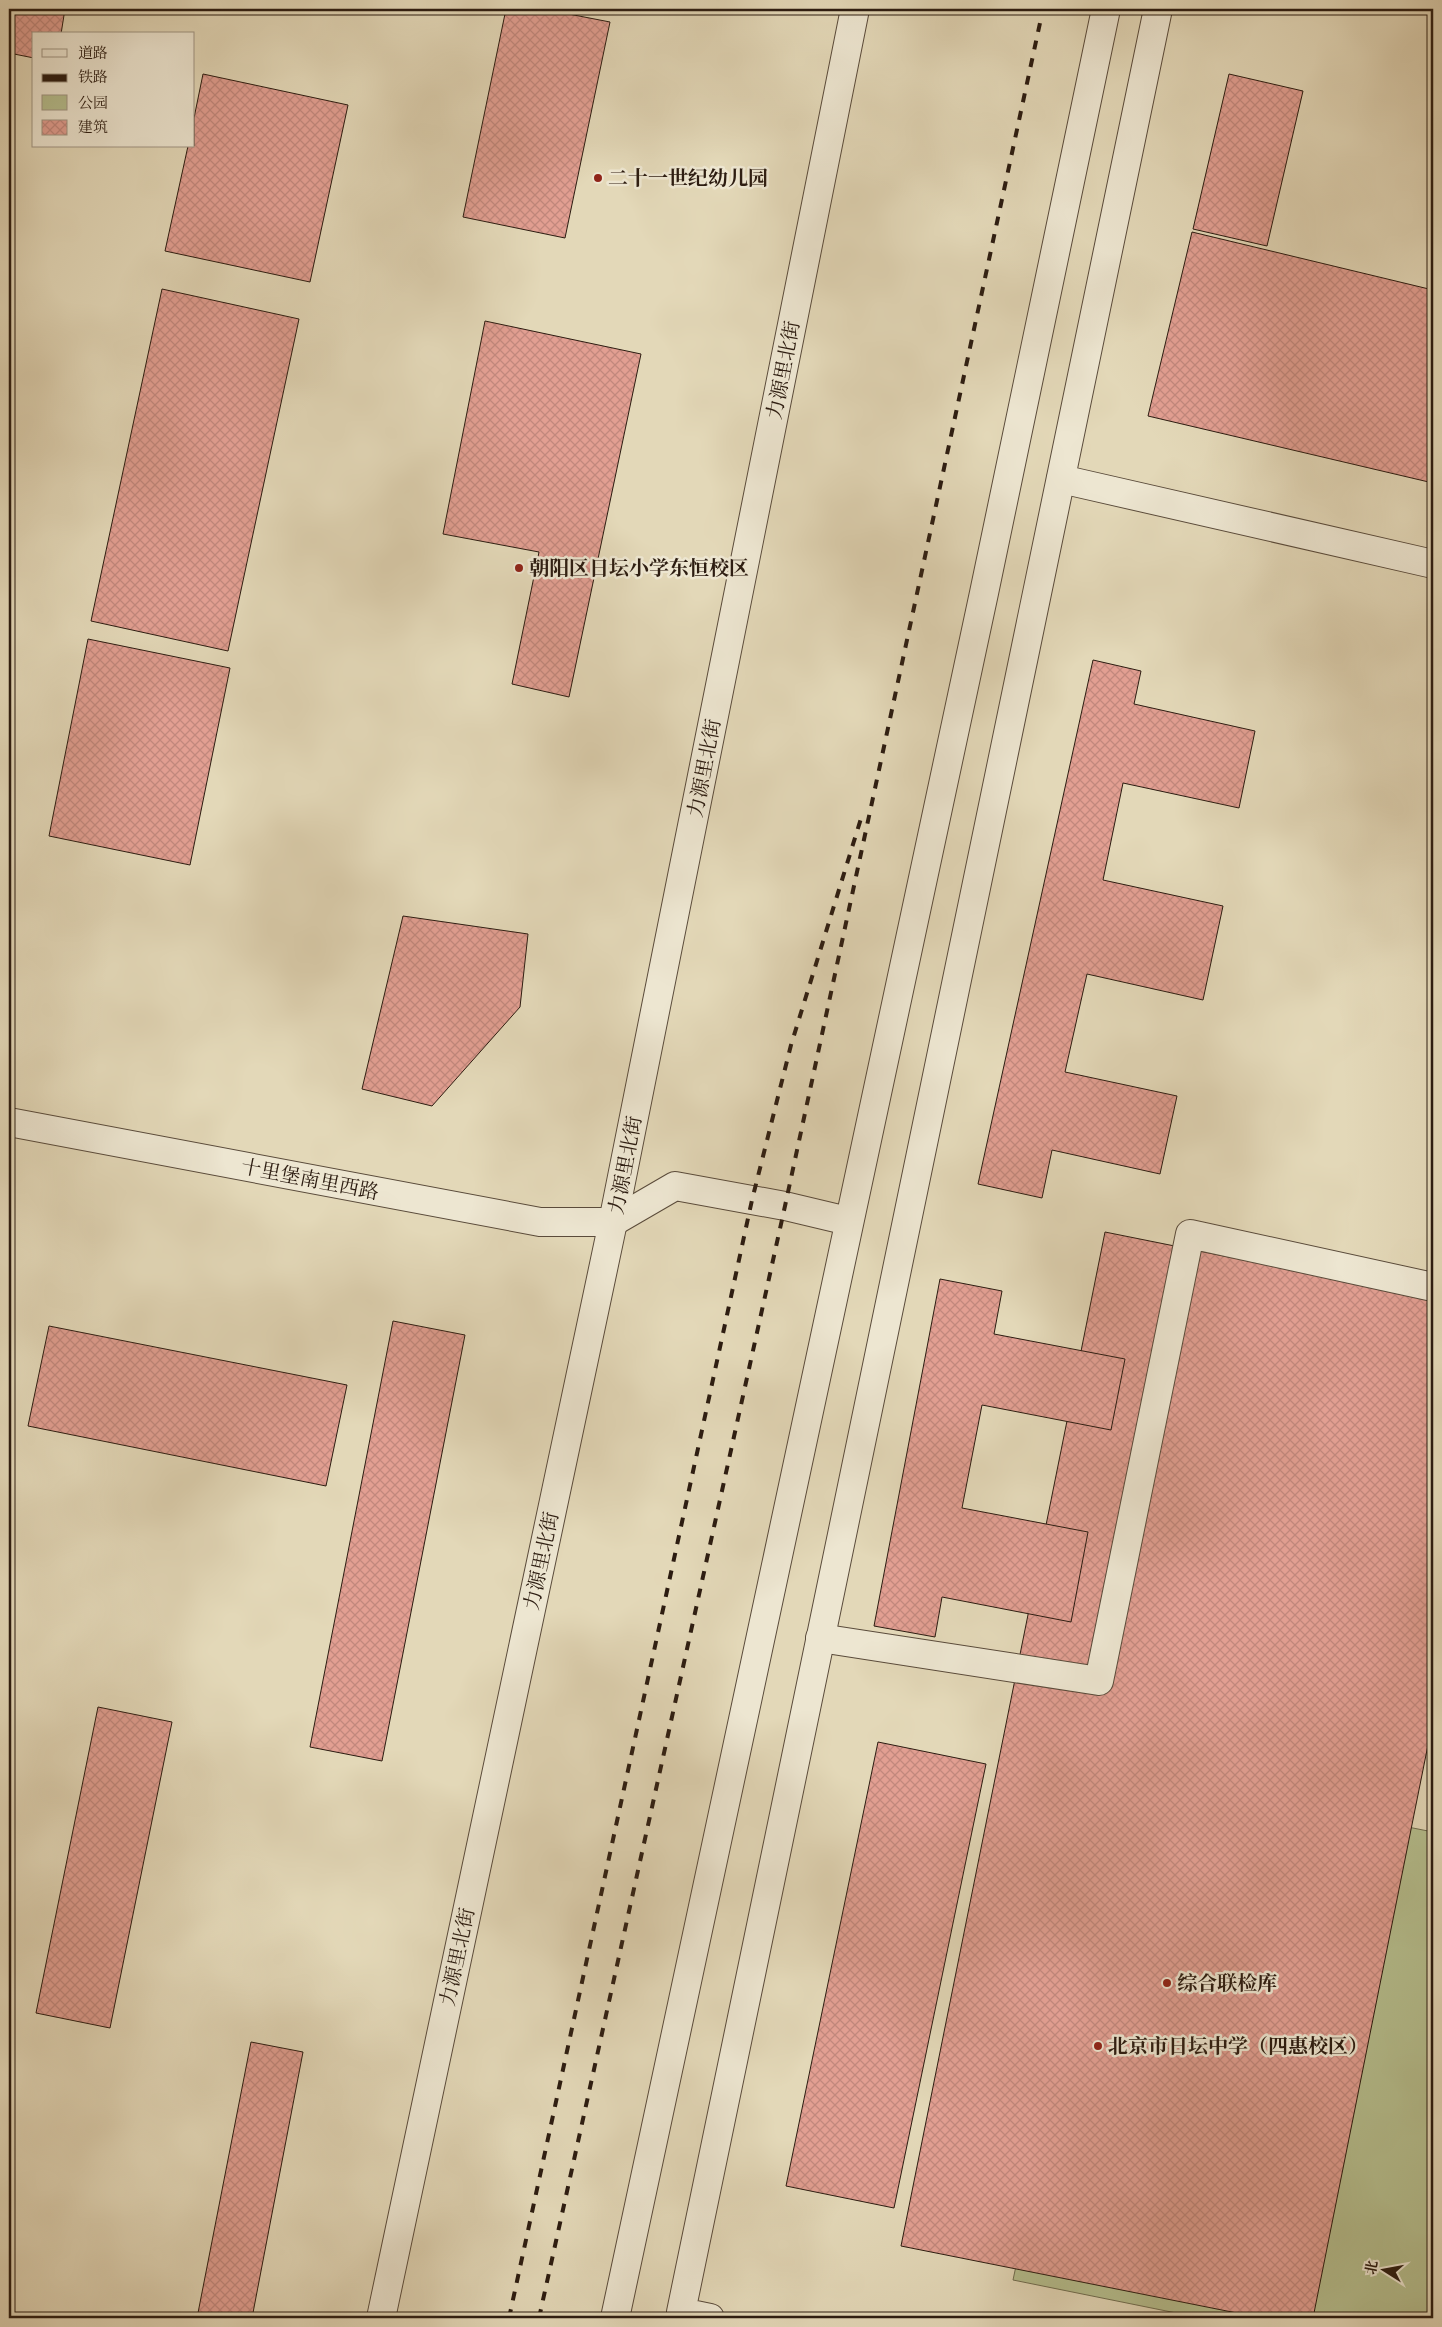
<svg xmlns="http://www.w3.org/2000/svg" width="1442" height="2327" viewBox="0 0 1442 2327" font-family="'Gentium Book Plus','Noto Serif SC',serif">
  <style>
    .green { fill: #b5be8e; stroke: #706d50 }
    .building { fill: url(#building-cross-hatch); stroke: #2c1c11 }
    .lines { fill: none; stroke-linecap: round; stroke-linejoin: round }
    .minor-casing { stroke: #5a4b3b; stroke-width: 30 }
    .minor { stroke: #ede6d1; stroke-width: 28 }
    .rail { stroke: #2c1c11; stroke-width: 4; stroke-dasharray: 9 9; stroke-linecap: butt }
    .poi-dot { fill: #8f2418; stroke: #ede6d1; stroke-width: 2 }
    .labels { text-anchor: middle; stroke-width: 5; stroke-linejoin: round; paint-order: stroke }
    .poi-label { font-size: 20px; font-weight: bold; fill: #2c1c11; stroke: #ede6d1; text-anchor: start }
    .street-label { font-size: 20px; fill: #2c1c11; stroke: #ede6d1 }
  </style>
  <defs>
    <pattern id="building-cross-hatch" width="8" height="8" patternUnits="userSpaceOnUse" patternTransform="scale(1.25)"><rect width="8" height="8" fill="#e29f92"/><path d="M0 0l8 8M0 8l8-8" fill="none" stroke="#c2887d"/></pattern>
  </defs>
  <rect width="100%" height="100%" fill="#e3d8b8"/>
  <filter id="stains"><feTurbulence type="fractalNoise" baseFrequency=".004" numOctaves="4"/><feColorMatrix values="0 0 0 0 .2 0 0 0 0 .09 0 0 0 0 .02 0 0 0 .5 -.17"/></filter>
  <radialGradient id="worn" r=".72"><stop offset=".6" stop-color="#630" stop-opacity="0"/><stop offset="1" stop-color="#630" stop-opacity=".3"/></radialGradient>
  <polygon class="green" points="1122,1770 1433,1832 1433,2318 1201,2318 1013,2280"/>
  <g class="building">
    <polygon points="9,9 65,9 61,34 34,34 34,58 9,53"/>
    <polygon points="506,9 543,9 610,22 565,238 463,217"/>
    <polygon points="203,74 348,105 310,282 165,251 188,146 194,146 194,118"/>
    <polygon points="1229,74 1303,91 1267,246 1193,229"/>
    <polygon points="1192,232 1433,290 1433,483 1148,416"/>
    <polygon points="162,289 299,319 228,651 91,621"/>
    <polygon points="485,321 641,354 569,697 512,684 539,552 443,534"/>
    <polygon points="88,639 230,668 190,865 49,836"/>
    <polygon points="1093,660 1141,671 1134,704 1255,731 1239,808 1123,783 1103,880 1223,906 1203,1000 1087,974 1065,1072 1177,1096 1160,1174 1052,1150 1042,1198 978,1184"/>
    <polygon points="403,916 528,934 520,1007 432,1106 362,1089"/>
    <polygon points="1105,1232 1433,1298 1433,1720 1313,2318 1262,2318 901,2246"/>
    <polygon points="940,1279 1002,1291 994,1334 1125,1359 1111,1430 982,1405 962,1508 1088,1532 1071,1622 942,1597 935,1637 874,1626"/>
    <polygon points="393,1321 465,1335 382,1761 310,1747"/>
    <polygon points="49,1326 347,1385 326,1486 28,1426"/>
    <polygon points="98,1707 172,1722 110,2028 36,2013"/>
    <polygon points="878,1742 986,1764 894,2208 786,2186"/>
    <polygon points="251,2042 303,2052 252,2318 197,2318"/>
  </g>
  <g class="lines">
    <defs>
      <g id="minor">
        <polyline points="1061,479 1433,564"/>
        <polyline points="9,1122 540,1222 613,1222 675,1186 785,1206 848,1221"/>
        <polyline points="820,1638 1099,1681 1190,1234 1433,1287"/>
        <polyline points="381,2318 613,1222 855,9"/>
        <polyline points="615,2318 984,593 1106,9"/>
        <polyline points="710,2318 681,2312 1158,9"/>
      </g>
    </defs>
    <use href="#minor" class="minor-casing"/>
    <use href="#minor" class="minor"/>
    <g class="rail">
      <polyline points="509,2318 752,1200 791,1045 863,812"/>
      <polyline points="539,2318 785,1206 1043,9"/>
    </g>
  </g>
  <g class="poi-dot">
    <circle cx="598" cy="178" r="5"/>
    <circle cx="519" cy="568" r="5"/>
    <circle cx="1167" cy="1983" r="5"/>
    <circle cx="1098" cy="2046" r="5"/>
  </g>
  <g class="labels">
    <g class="poi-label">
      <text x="608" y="185">二十一世纪幼儿园</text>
      <text x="529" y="575">朝阳区日坛小学东恒校区</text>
      <text x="1177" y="1990">综合联检库</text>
      <text x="1108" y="2053">北京市日坛中学（四惠校区）</text>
    </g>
    <g class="street-label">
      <text transform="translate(783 370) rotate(-79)" y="7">力源里北街</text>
      <text transform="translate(704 768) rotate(-79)" y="7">力源里北街</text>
      <text transform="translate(625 1165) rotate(-79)" y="7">力源里北街</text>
      <text transform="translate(310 1179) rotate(11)" y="7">十里堡南里西路</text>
      <text transform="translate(541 1561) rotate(-78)" y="7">力源里北街</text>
      <text transform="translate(457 1957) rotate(-78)" y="7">力源里北街</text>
    </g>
  </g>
  <rect width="1442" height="2327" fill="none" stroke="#e3d8b8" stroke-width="30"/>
  <rect x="10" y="10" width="1422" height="2307" fill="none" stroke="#2c1c11" stroke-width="2.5"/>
  <rect x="15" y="15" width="1412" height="2297" fill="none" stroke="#2c1c11"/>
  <rect x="32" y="32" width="162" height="115" fill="#ede6d1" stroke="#a09584"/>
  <rect x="42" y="49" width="25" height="8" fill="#ede6d1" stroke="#a09584"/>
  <text x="78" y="58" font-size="15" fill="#2c1c11">道路</text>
  <rect x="42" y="74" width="25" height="8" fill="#2c1c11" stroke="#a09584"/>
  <text x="78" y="82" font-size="15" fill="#2c1c11">铁路</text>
  <rect x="42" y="95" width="25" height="15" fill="#b5be8e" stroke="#a09584"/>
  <text x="78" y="108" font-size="15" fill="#2c1c11">公园</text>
  <rect x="42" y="120" width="25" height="15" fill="url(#building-cross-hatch)" stroke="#a09584"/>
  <text x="78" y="132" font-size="15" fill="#2c1c11">建筑</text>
  <g transform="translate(1384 2270) rotate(281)" stroke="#ede6d1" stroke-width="4" paint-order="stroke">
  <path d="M0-4L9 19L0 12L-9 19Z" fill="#2c1c11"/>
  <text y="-8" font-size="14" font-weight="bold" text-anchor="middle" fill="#2c1c11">北</text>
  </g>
  <rect width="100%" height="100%" filter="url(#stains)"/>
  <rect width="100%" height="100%" fill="url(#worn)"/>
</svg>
